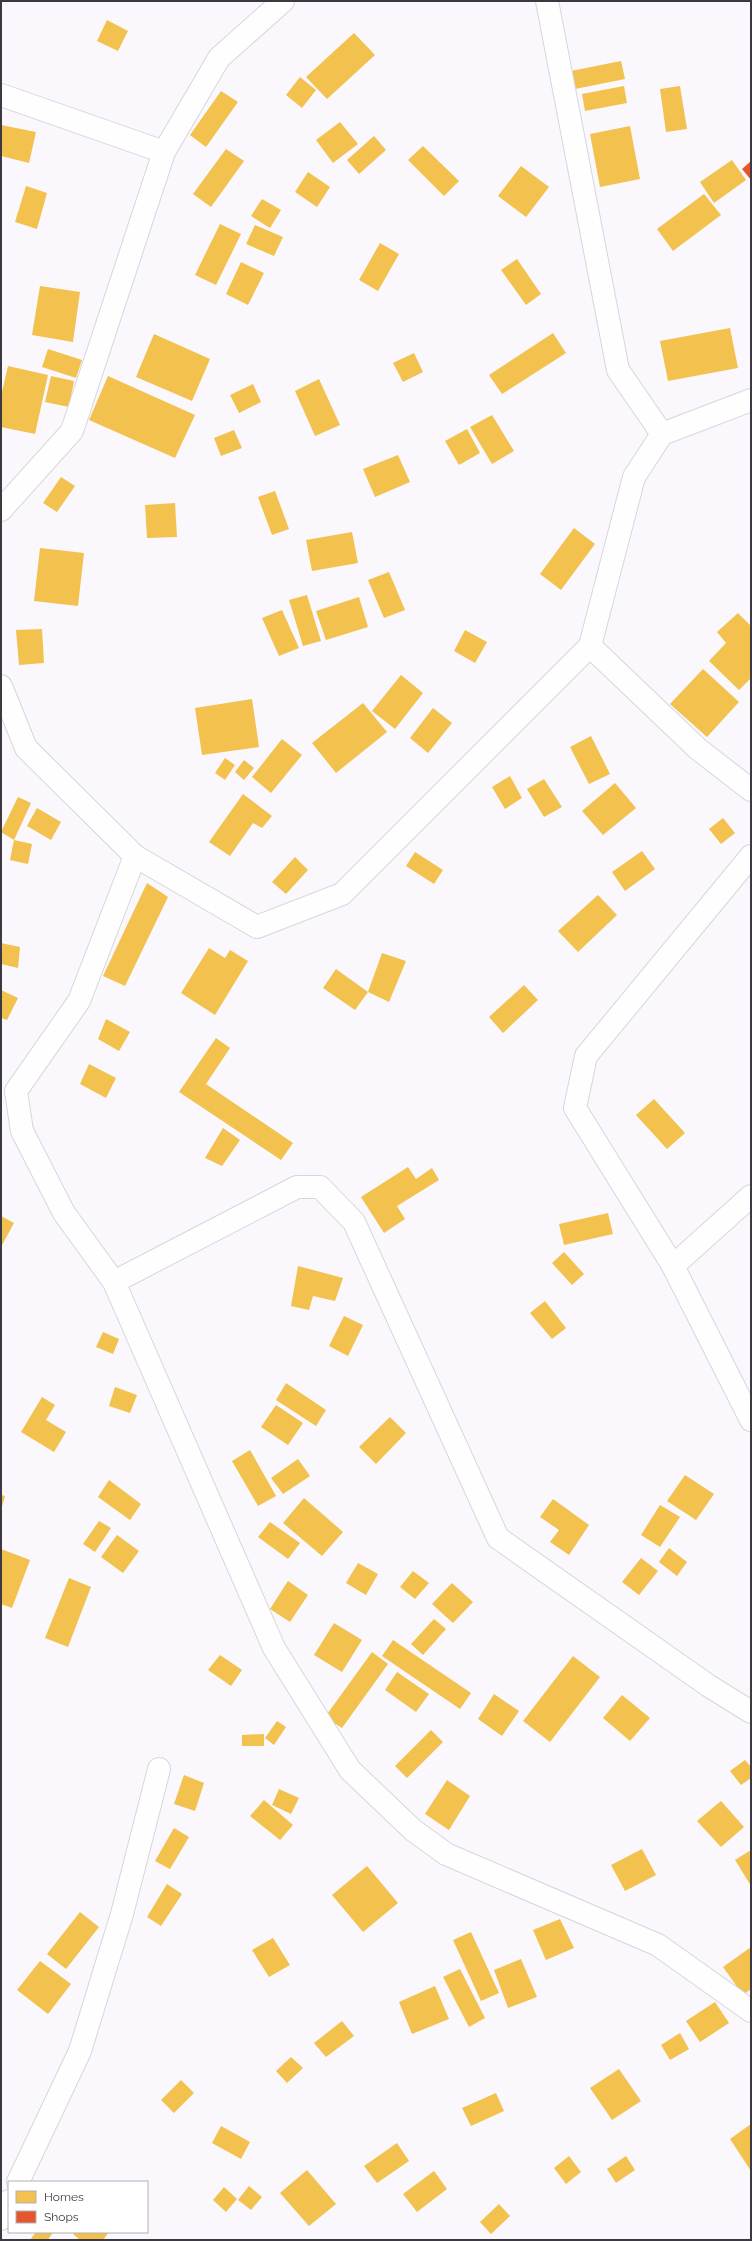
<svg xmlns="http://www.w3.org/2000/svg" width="752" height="2241" viewBox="0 0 752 2241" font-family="Raleway,sans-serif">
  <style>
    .homes { fill: #f2c14e }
    .shops { fill: #e4572e }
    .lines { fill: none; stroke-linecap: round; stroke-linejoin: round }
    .minor-casing { stroke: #d8d5db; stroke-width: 24 }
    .minor { stroke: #fefeff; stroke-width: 22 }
  </style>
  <rect width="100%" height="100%" fill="#faf8fd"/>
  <g class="homes">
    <polygon points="107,20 128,31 118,51 97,41"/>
    <polygon points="354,33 375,55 327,99 306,77"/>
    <polygon points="621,61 625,79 575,89 571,71"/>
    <polygon points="300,77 316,90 302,108 286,95"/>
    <polygon points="624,86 627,103 585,111 582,94"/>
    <polygon points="680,86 687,129 666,132 660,89"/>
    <polygon points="221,91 238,102 206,147 190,135"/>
    <polygon points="340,122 358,144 333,163 316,140"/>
    <polygon points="1,125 36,132 29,163 1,156"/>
    <polygon points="630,126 640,179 600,187 590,134"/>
    <polygon points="374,136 386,150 359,174 347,160"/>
    <polygon points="423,146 459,181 444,196 408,160"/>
    <polygon points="226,149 244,161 211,207 193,194"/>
    <polygon points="732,160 746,180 714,203 700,182"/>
    <polygon points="521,166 549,187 526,217 498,196"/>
    <polygon points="308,172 330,187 317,207 295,192"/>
    <polygon points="26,186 47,193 37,229 15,222"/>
    <polygon points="704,194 721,215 673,251 657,229"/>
    <polygon points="262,199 281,210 270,228 251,216"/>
    <polygon points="220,224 241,234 216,285 195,275"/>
    <polygon points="255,225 283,237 274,256 246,244"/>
    <polygon points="380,243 399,254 378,291 359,280"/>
    <polygon points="517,259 541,294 526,305 501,270"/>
    <polygon points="241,262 264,273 248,305 226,294"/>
    <polygon points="40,286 80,292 73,342 32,335"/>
    <polygon points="730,328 738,368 668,381 660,341"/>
    <polygon points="553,333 566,353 502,394 489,375"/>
    <polygon points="154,334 210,359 192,401 136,377"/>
    <polygon points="48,349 82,360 76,378 42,367"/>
    <polygon points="414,353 423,372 403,382 393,363"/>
    <polygon points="8,366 48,375 35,434 1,427 1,396"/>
    <polygon points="51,376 74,381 69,407 45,402"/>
    <polygon points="108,376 195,415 175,458 89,420"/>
    <polygon points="319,379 340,425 315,436 295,391"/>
    <polygon points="253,384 261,402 239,413 230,395"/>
    <polygon points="492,415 514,451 492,464 470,427"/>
    <polygon points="467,429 480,453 459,465 445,441"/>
    <polygon points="234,430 242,448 221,456 214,438"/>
    <polygon points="398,455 410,482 375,497 363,469"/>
    <polygon points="61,477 75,486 57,512 43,503"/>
    <polygon points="275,491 289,529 272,535 258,497"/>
    <polygon points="175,503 177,537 147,538 145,505"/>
    <polygon points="574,528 595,544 561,590 540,574"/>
    <polygon points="352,532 358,563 312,571 306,540"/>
    <polygon points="40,548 84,553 78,606 34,601"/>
    <polygon points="389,572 405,610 384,618 368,580"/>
    <polygon points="307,595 321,641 303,646 289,600"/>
    <polygon points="359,597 368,627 326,640 316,611"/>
    <polygon points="282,610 299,648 279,656 262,618"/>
    <polygon points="738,613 751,626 751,678 739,690 709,661 726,643 717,632"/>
    <polygon points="42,629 44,663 19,665 16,630"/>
    <polygon points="465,630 487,642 475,663 454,651"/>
    <polygon points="703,669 739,702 707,737 670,704"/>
    <polygon points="401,675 423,693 395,729 372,711"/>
    <polygon points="252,699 259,747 202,755 195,708"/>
    <polygon points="363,703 387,732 336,773 312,743"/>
    <polygon points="433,708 452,723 428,753 410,738"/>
    <polygon points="591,736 610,774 589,784 570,747"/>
    <polygon points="282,739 302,755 271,793 252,777"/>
    <polygon points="225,758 235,765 225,780 215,773"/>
    <polygon points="244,760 254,768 244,780 235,772"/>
    <polygon points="510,776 522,798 505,809 492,787"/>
    <polygon points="544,779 562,807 544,817 527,789"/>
    <polygon points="615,783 636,808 603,835 582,811"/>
    <polygon points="243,794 272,816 262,828 253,823 230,856 209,842"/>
    <polygon points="18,797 31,803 14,840 1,832"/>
    <polygon points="37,808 61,822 51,840 27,826"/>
    <polygon points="723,818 735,833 721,844 709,829"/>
    <polygon points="14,840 32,844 28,864 10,860"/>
    <polygon points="642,851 655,869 625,891 612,872"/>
    <polygon points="415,852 443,870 434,884 406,866"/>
    <polygon points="295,857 308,870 286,894 272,882"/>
    <polygon points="147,883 168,897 125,986 103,976"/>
    <polygon points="598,895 617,915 578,952 558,931"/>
    <polygon points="1,943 20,947 18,968 1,964"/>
    <polygon points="209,948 225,958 230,950 248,961 215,1015 181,993"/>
    <polygon points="382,953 406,961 389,1002 368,992"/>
    <polygon points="336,969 368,992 355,1010 323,988"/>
    <polygon points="524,985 538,1000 503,1033 489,1017"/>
    <polygon points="1,990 18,998 7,1020 1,1018"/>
    <polygon points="106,1019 130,1032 119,1051 98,1039"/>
    <polygon points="216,1038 230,1048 206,1084 293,1143 281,1160 179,1092"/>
    <polygon points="89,1064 116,1078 106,1098 80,1084"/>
    <polygon points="654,1099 685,1133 667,1149 636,1115"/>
    <polygon points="223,1128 240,1140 222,1166 205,1158"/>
    <polygon points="408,1167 416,1179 432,1168 439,1180 397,1206 405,1219 384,1233 361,1197"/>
    <polygon points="608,1213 613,1234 564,1245 559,1224"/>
    <polygon points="1,1216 14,1223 1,1247"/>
    <polygon points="564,1252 584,1274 572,1285 552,1263"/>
    <polygon points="298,1266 343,1278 335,1301 313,1296 309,1310 291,1306"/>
    <polygon points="545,1301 566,1328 552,1339 530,1313"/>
    <polygon points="344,1316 363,1325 348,1356 329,1346"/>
    <polygon points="103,1332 119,1339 113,1354 96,1347"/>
    <polygon points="286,1383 326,1410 316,1426 276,1400"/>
    <polygon points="115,1387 137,1395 130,1413 109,1406"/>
    <polygon points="42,1397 55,1405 46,1420 66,1432 54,1452 21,1432"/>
    <polygon points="276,1405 303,1423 288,1445 261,1427"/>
    <polygon points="390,1417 406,1433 376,1464 359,1447"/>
    <polygon points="250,1450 276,1496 258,1506 232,1461"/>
    <polygon points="298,1459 310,1476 283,1494 271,1478"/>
    <polygon points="685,1475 714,1494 696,1520 667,1501"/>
    <polygon points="109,1480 141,1504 130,1520 98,1497"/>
    <polygon points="1,1495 5,1496 1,1510"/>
    <polygon points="304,1498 343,1532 322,1556 283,1523"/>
    <polygon points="553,1499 589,1525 569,1555 550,1542 559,1530 540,1517"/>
    <polygon points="660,1505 680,1517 660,1547 641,1535"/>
    <polygon points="99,1521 111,1528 95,1552 83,1544"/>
    <polygon points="270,1522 300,1543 288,1559 258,1537"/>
    <polygon points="117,1535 139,1551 123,1573 101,1557"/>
    <polygon points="669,1548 687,1562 677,1576 659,1562"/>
    <polygon points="1,1549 30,1560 12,1608 1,1604"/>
    <polygon points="641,1558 658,1571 639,1595 622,1582"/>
    <polygon points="358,1563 378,1574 366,1595 346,1583"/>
    <polygon points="413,1571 429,1583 415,1599 400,1587"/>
    <polygon points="69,1578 91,1587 68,1647 45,1638"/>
    <polygon points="288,1581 308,1595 290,1622 270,1609"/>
    <polygon points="452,1583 473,1602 453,1623 432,1604"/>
    <polygon points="434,1619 446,1629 423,1655 411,1644"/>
    <polygon points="334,1623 362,1640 342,1672 314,1655"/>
    <polygon points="393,1640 471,1693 460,1709 382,1656"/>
    <polygon points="372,1652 388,1664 342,1728 325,1717"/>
    <polygon points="220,1655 242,1670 231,1686 208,1670"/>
    <polygon points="573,1656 600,1677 550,1742 523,1721"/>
    <polygon points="397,1672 429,1694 416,1712 385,1690"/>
    <polygon points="494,1694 519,1711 502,1736 478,1719"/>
    <polygon points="622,1695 650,1718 630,1741 603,1718"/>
    <polygon points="277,1721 286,1727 274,1745 265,1738"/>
    <polygon points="431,1730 443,1742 407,1778 395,1766"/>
    <polygon points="264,1734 264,1746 242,1746 242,1735"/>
    <polygon points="745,1760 751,1767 751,1778 741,1785 730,1771"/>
    <polygon points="184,1775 204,1783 195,1811 174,1804"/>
    <polygon points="447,1780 470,1796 449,1830 425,1814"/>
    <polygon points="279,1789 299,1798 291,1814 272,1805"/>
    <polygon points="264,1800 293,1825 280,1840 250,1816"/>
    <polygon points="721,1801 744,1827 721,1847 697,1821"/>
    <polygon points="174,1828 189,1837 170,1869 155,1861"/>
    <polygon points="642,1849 656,1875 625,1891 611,1865"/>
    <polygon points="751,1850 751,1886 735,1860"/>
    <polygon points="367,1866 398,1903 363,1932 332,1895"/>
    <polygon points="167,1884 182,1894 161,1926 147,1917"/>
    <polygon points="80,1912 99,1927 66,1969 47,1954"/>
    <polygon points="560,1919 574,1948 546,1960 533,1930"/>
    <polygon points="471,1932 499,1993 481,2001 453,1940"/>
    <polygon points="273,1938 290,1965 269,1977 252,1950"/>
    <polygon points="751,1947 751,1989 743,1995 723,1967"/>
    <polygon points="521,1959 537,1997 508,2008 494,1970"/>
    <polygon points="40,1961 71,1984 48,2014 17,1990"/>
    <polygon points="460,1969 485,2018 469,2027 443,1977"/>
    <polygon points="435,1986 449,2019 412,2034 399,2002"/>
    <polygon points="715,2002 729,2023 700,2042 686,2021"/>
    <polygon points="342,2021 354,2036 326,2057 314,2043"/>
    <polygon points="680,2033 689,2049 670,2060 661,2045"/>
    <polygon points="291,2057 303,2068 287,2083 276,2071"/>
    <polygon points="619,2069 641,2101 612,2120 590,2088"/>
    <polygon points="181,2080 194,2093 174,2113 161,2100"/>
    <polygon points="496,2093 504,2111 471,2126 462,2108"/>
    <polygon points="751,2124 751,2171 730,2139"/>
    <polygon points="221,2126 250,2142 241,2159 212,2143"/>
    <polygon points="397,2143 409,2161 377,2183 364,2166"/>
    <polygon points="569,2156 581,2172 566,2184 554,2168"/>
    <polygon points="626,2156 635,2170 616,2183 607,2169"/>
    <polygon points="307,2170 336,2204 309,2226 280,2193"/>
    <polygon points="434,2171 447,2189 417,2212 403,2194"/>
    <polygon points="249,2186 262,2197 251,2210 238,2200"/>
    <polygon points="224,2187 237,2199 226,2212 213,2200"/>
    <polygon points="499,2204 510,2216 491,2234 480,2222"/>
    <polygon points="36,2232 53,2232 48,2240 30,2240"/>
    <polygon points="75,2232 109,2232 103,2240 80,2240 73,2234"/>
  </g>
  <polygon class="shops" points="751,161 751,180 742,169"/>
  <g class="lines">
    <defs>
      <g id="minor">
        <polyline points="547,1 618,370 662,434"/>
        <polyline points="1,95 164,152"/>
        <polyline points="1,510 72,431 164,152 219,58 283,1"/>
        <polyline points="590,646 698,749 751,790"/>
        <polyline points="1,686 26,748 135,856 257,927 342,894 590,646 634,477 662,434 751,400"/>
        <polyline points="135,856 79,1001 16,1091 22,1131 64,1213 114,1282 274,1648 350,1770 413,1830 446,1854 658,1945 751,2011"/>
        <polyline points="751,856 586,1056 575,1108 673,1266 751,1420"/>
        <polyline points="673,1266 751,1196"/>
        <polyline points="114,1282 297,1187 320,1187 354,1222 498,1538 709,1686 751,1712"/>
        <polyline points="18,2182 80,2051 122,1914 159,1769"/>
        <polyline points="1,2219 9,2201"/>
      </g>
    </defs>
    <use href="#minor" class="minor-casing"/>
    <use href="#minor" class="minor"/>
  </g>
  <rect width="752" height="2241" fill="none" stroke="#3d3942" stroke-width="4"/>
  <rect x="8" y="2181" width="140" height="52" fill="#ffffff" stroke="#b1b0b3"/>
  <rect x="16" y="2191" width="20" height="12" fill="#f2c14e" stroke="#b1b0b3"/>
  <text x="44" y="2201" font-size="12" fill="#3d3942">Homes</text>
  <rect x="16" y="2211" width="20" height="12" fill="#e4572e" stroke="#b1b0b3"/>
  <text x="44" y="2221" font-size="12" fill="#3d3942">Shops</text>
</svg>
